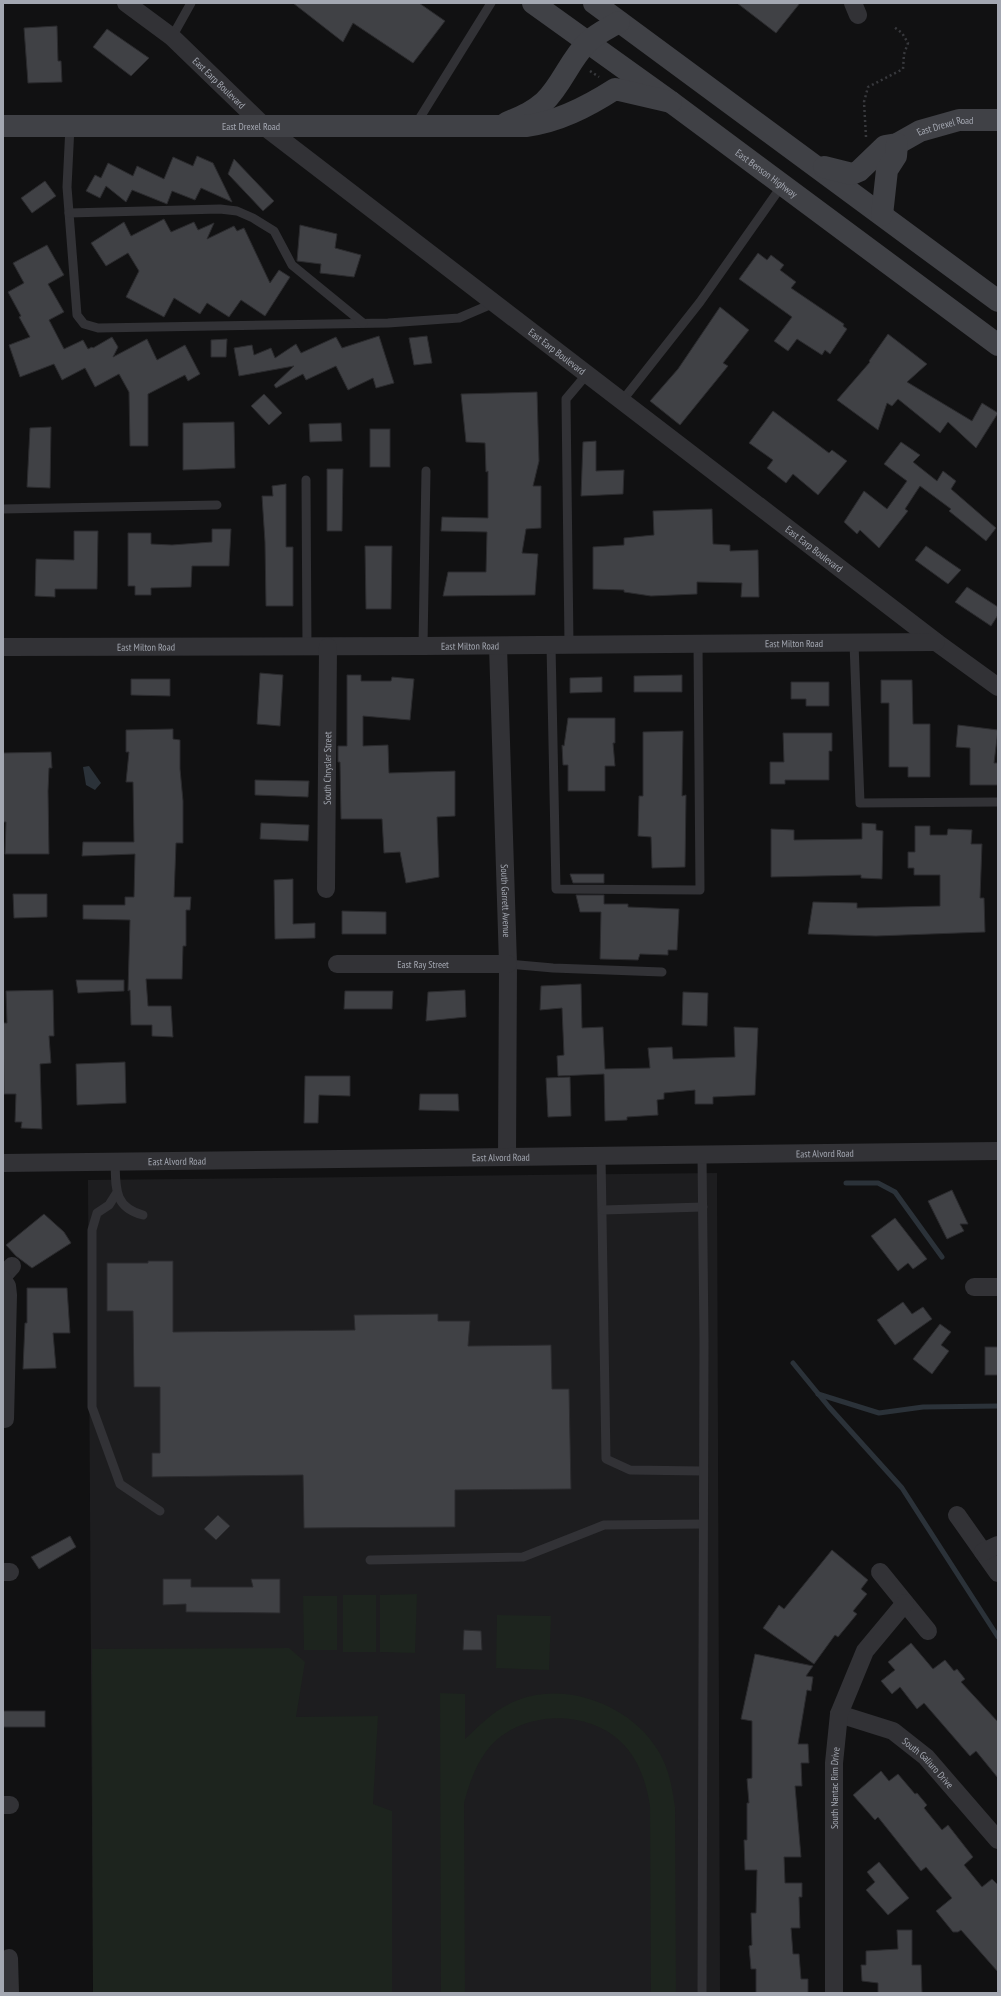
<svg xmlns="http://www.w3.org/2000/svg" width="1001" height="1996" viewBox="0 0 1001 1996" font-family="'PT Sans Narrow',sans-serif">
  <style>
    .built { fill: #1d1d1f }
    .green { fill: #1d241e }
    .water { fill: #2b3239 }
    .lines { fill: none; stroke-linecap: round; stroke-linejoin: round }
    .stream { stroke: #2b3239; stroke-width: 5 }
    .building { fill: #404145; stroke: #2b2b2e }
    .path { stroke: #38393d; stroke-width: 2.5; stroke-dasharray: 2 3; stroke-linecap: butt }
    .lane { stroke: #323236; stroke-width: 9 }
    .street { stroke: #323236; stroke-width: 18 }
    .secondary { stroke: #404146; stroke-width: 22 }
    .labels { text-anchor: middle; stroke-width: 3; stroke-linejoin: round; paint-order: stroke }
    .street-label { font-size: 10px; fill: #a3a7b1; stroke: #0c0c0d }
  </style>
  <rect width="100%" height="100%" fill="#111112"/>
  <polygon class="built" points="717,1173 720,1993 93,1993 88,1180"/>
  <g class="green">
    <polygon points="417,1594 415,1653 380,1652 380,1595"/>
    <rect x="343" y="1595" width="33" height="57"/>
    <polygon points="303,1596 337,1596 337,1650 304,1650"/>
    <polygon points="497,1615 551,1616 549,1670 496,1668"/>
    <polygon points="289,1648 305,1662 296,1717 378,1716 373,1804 392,1811 392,1993 93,1993 92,1649"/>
    <path d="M440,1693L465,1694V1739C481,1724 496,1708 518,1700C568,1681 632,1706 659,1752C669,1769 672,1787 675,1807L676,1993H651L650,1806C646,1782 639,1759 620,1741C584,1707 514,1711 485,1753C474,1769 469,1785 464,1803L465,1993H441Z"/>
  </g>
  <polygon class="water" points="89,766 101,783 95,790 86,785 83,767"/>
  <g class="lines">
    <g class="stream">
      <polyline points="846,1183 878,1183 895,1192 942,1257"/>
      <polyline points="793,1363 829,1407 902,1488 998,1637"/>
      <polyline points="818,1394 879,1413 923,1407 998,1406"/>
    </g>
  </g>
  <g class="building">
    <polygon points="293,3 419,3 445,21 413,63 353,23 343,42"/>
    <polygon points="737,3 800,3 776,33"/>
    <polygon points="57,26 58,61 61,61 62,82 28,83 24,28"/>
    <polygon points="107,29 149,58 131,76 93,47"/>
    <polygon points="197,156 213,163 232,202 201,188 195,200 172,191 167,204 132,190 126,202 106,186 100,198 86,191 95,175 101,178 108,163 133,176 137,166 164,179 173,157 193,166"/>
    <polygon points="234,159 274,201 263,211 228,174"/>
    <polygon points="45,181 56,196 32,213 21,198"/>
    <polygon points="164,219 171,232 194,222 198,230 214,223 207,239 234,226 237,231 244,228 270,283 279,270 290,277 265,316 241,300 229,317 207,303 200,314 174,298 164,317 126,297 139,271 128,253 106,266 91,243 124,222 131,236"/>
    <polygon points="300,225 337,234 335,248 361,255 354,277 320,273 321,264 297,261"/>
    <polygon points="47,245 64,275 48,284 64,312 49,320 64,349 83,340 88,349 92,347 93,348 112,337 118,347 113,357 147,339 157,360 185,345 200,374 188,381 185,375 148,394 148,446 130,446 129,392 119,374 95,387 85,368 62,380 54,364 20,377 9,345 30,337 19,317 21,316 8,292 24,283 13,263"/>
    <polygon points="758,253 767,260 771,255 784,265 780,270 796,282 791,288 844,324 843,326 847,329 830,354 825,350 822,355 797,339 788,351 774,341 792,317 739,279"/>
    <polygon points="720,307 749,330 723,363 728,366 680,425 650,401 678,369"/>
    <polygon points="888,334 927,364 907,382 972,421 982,403 998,413 976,448 948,422 940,433 898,399 892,406 887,403 878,430 837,400 870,362 869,361"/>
    <polygon points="379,336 394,383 376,388 373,378 348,390 336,366 306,380 303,374 276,388 274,385 294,366 239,376 234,348 252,345 254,355 271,348 275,358 296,344 301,353 336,337 342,348"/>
    <polygon points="427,336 432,363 414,365 409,338"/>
    <polygon points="227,339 226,357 211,357 211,340"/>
    <polygon points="537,392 539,461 533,486 541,486 541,528 526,529 522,553 538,554 535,595 443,596 448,572 486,572 487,532 441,531 442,517 488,518 488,471 486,472 485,443 466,442 461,394"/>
    <polygon points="264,394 282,413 269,425 251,406"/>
    <polygon points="773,411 829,453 832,450 847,461 818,495 793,474 786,483 767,468 773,460 749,443"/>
    <polygon points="234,422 235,468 183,470 183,423"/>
    <polygon points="341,423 342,441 310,442 309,424"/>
    <polygon points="51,427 50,488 27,487 30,428"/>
    <rect x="370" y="429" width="20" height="38"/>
    <polygon points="596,441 596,471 624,470 623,494 581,496 583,442"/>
    <polygon points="901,442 920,455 913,462 937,481 943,471 956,481 951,489 996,528 986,541 949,511 951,509 920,486 905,509 908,511 879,548 860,530 857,534 844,522 864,491 887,509 907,481 884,464"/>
    <polygon points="327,469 343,469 342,531 327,531"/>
    <polygon points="286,484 286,547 293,547 293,606 266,606 265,542 262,496 273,496 272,486"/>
    <polygon points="712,509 713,544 730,545 730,551 758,550 759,597 741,597 742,583 697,582 697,594 651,596 624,592 624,590 593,589 593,547 624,545 624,538 654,535 653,511"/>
    <polygon points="212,529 231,529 229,566 192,566 191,587 151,588 151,595 135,595 135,586 128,586 128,533 151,533 151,544 172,545 212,542"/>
    <polygon points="74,531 98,531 97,589 55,589 55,597 35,596 36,559 74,560"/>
    <polygon points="365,546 392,546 391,609 366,609"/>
    <polygon points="926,546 961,570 948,584 915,560"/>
    <polygon points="967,587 998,607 998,615 991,626 955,602"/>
    <polygon points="260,673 283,675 280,726 257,724"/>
    <polygon points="347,675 361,675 361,681 391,681 392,677 414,679 410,720 363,716 363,746 388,745 389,773 455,771 455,816 437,817 439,877 406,883 400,852 384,853 382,819 341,819 340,762 338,762 338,746 347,746"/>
    <polygon points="682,675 682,692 634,692 634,676"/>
    <polygon points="602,677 602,692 570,693 570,678"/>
    <polygon points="131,679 170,679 170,696 131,695"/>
    <polygon points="881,680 912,680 913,724 930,724 930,777 908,777 908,767 889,767 889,703 881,703"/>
    <polygon points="791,682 829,682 829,706 806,706 806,699 791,699"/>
    <polygon points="568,718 615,718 615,743 613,743 615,766 605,766 605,791 568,791 568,765 563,765 562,745 564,746"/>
    <polygon points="958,725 998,730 994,763 998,763 998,785 970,785 970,748 956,747"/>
    <polygon points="173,729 173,739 180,740 180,769 183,801 183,843 176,843 174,897 191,897 190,910 186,910 186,946 183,946 182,979 146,979 148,1006 171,1006 173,1037 152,1036 152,1025 131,1025 130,990 128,991 130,920 83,919 83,905 125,905 125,897 134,897 135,854 82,856 83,842 134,842 133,782 126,782 129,752 126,752 126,730"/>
    <polygon points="683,731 682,796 686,795 685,867 652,868 651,837 638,836 639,796 643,796 643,732"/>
    <polygon points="783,733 832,733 832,751 829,751 829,780 785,780 785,784 770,784 770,762 784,762"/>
    <polygon points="51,752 52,768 49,768 48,791 49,854 5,854 6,822 3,822 3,753"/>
    <polygon points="255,780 309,781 308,797 255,795"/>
    <polygon points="261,823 309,825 308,841 260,839"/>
    <polygon points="862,823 876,824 876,830 883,831 882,879 861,878 861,875 771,877 771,829 794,830 794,840 862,839"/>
    <polygon points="915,826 930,826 930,835 947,835 948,829 972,830 971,844 982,844 980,898 984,898 985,932 876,936 808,934 813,902 857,903 857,908 940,906 940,875 914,875 914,868 908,868 908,852 915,852"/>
    <polygon points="570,874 604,874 604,883 573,883"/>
    <polygon points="293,879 293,924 315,923 315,938 275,939 274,880"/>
    <polygon points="13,894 47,894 47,917 14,918"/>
    <polygon points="576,895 604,895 604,904 628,904 628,907 679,909 677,950 668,950 668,955 640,954 638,960 600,959 601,912 580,912"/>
    <polygon points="342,911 386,912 386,934 342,934"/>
    <polygon points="76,980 124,980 124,991 78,993"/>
    <polygon points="581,984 582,1028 603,1027 605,1069 650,1068 648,1048 672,1047 673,1059 735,1057 734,1027 758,1028 755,1095 713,1097 713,1104 695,1104 695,1090 664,1093 664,1099 657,1100 658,1115 627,1117 627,1120 605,1121 604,1074 558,1076 557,1056 564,1055 562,1008 540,1010 541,986"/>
    <polygon points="53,990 54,1036 49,1036 51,1063 40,1064 42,1129 21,1128 22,1122 15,1122 16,1094 4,1094 3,1023 7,1023 6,991"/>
    <polygon points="465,990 466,1017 426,1021 428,992"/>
    <polygon points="345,991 393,991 392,1009 344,1009"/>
    <polygon points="683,992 708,993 707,1026 682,1025"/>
    <polygon points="125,1062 126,1103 77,1105 76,1064"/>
    <polygon points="305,1076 350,1076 350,1096 319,1095 318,1123 304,1123"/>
    <polygon points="570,1077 571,1116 548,1117 546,1078"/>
    <polygon points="420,1094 458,1094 459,1111 419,1110"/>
    <polygon points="952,1190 968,1224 960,1224 964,1231 947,1239 928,1201"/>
    <polygon points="44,1214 64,1232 71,1243 32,1268 16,1256 6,1245"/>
    <polygon points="895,1218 927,1259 913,1269 908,1263 898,1271 871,1236"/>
    <polygon points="148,1261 173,1261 173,1332 355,1330 354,1315 438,1314 438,1321 470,1321 468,1346 551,1345 552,1389 569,1389 571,1489 455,1490 455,1527 304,1528 303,1475 152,1477 152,1453 160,1453 160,1387 134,1387 133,1311 107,1311 107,1263 148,1263"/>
    <polygon points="27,1288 67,1288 70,1333 53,1333 56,1368 23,1369 25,1323 27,1323"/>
    <polygon points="903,1302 912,1314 923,1307 932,1319 895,1345 877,1320"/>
    <polygon points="940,1324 951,1332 941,1345 949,1351 932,1374 913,1359"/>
    <rect x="985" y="1347" width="13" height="28"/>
    <polygon points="218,1515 230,1526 216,1540 204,1529"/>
    <polygon points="70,1536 76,1547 39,1569 31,1557"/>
    <polygon points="832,1550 868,1580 861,1589 867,1594 853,1611 857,1614 838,1637 835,1635 814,1664 763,1628 779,1605 784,1609"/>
    <polygon points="163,1579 191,1579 191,1587 253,1587 251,1579 280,1579 280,1613 186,1612 186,1604 163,1605"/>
    <polygon points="464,1630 481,1631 482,1650 463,1650"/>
    <polygon points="911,1643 933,1669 945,1660 954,1671 957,1669 965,1679 961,1682 998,1722 998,1778 976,1751 970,1756 924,1703 917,1709 900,1687 892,1694 881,1681 895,1670 888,1662"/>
    <polygon points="755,1654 813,1666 806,1676 813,1677 811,1691 807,1690 798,1744 808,1744 809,1763 801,1763 802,1786 795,1786 801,1857 784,1857 785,1883 802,1883 802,1897 799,1897 800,1928 791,1928 793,1954 799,1954 801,1979 808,1979 808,1993 756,1993 756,1969 751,1969 749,1946 752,1945 751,1913 756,1913 757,1870 745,1870 744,1840 747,1840 747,1803 749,1803 747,1779 752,1778 752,1721 741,1719"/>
    <rect x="3" y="1711" width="42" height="16"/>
    <polygon points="881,1771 889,1781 898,1774 915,1794 917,1793 927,1805 924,1808 942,1830 948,1825 973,1857 964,1865 982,1887 992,1879 998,1885 998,1972 961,1930 958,1932 953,1932 936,1911 952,1898 926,1867 921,1871 878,1817 875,1820 853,1795"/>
    <polygon points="879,1862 909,1898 888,1915 866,1890 875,1882 867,1872"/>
    <polygon points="897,1930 912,1930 912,1965 921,1965 922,1993 878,1993 878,1983 862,1981 861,1965 866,1965 866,1951 898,1949"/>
  </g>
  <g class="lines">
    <g class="path">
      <polyline points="590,71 599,77"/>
      <polyline points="866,137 864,102 868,87 903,69 904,54 908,43 902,33 894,27"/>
    </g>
    <g class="lane">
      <polyline points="172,37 191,3"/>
      <polyline points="416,124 491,3"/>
      <polyline points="70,126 67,187 77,315 84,324 98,328 388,323 459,318 494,303"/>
      <polyline points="69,213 220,209 237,211 253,218 274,231 292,265 363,323"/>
      <polyline points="622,401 700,302 783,184"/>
      <polyline points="306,480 307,647"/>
      <polyline points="3,509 217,505"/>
      <polyline points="854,643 860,803 998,802"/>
      <polyline points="551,645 556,889 700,890 698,644"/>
      <polyline points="569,645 566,399 587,374"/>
      <polyline points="423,646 426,471"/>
      <polyline points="508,964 553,968 662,972"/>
      <polyline points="601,1156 606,1459 630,1470 702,1471"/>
      <path d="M115,1161C116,1187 113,1207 143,1215"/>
      <polyline points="116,1194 109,1205 97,1213 92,1230 92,1407 120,1484 160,1511"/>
      <polyline points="603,1210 703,1207"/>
      <polyline points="370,1560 523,1557 604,1525 703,1524"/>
      <polyline points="702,1993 704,1341 702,1155"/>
    </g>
    <g class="street">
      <path id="s1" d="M126,3L172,37L265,127L936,642L998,687"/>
      <polyline points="853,3 858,15"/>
      <path id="s2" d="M498,646L508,964L507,1157"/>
      <path id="s3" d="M3,647L423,646L936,642"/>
      <path id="s4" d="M326,889L328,647"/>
      <path id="s5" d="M337,964H508"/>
      <path id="s6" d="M3,1163L998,1151"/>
      <polyline points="3,1276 12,1266"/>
      <polyline points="3,1280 7,1286 8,1295 5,1419"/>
      <polyline points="974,1287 998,1287"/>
      <polyline points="957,1515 998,1573"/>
      <polyline points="983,1552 998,1545"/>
      <polyline points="3,1572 10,1572"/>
      <polyline points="880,1572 928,1631"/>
      <path id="s7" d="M839,1714L893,1731L926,1757L998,1840"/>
      <polyline points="3,1805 10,1805"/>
      <polyline points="9,1958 10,1993"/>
      <path id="s8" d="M834,1993V1763L839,1714L865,1651L905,1603"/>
    </g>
    <g class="secondary">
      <path id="s9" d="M533,3L671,102L998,345"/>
      <polyline points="594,3 998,301"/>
      <path d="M506,123C520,117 533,112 544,102C562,85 570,59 588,42C596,34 609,28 619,22"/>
      <path id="s10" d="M3,126H526C558,122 587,107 615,89L671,102"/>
      <path id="s11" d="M824,167L852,174L859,171L885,146L897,144L920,131L959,120H998"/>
      <polyline points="882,215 887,170 896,156 897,144"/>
    </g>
  </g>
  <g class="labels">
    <g class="street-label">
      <text dy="4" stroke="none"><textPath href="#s1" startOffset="123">East Earp Boulevard</textPath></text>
      <text dy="4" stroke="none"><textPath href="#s10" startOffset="248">East Drexel Road</textPath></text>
      <text dy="4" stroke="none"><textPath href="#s11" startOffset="137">East Drexel Road</textPath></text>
      <text dy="4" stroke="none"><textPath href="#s9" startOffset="289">East Benson Highway</textPath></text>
      <text dy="4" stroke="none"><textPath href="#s1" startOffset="555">East Earp Boulevard</textPath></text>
      <text dy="4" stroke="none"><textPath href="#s1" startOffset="879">East Earp Boulevard</textPath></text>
      <text dy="4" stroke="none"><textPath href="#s3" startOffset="791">East Milton Road</textPath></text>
      <text dy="4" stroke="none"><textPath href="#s3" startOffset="467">East Milton Road</textPath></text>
      <text dy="4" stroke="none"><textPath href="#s3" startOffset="143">East Milton Road</textPath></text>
      <text dy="4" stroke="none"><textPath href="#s4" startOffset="121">South Chrysler Street</textPath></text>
      <text dy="4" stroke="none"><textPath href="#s2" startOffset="255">South Garrett Avenue</textPath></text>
      <text dy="4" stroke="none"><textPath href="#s5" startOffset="86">East Ray Street</textPath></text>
      <text dy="4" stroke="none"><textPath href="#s6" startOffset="822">East Alvord Road</textPath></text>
      <text dy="4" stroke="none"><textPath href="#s6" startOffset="498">East Alvord Road</textPath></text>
      <text dy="4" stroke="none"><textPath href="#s6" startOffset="174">East Alvord Road</textPath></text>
      <text dy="4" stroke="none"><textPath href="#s7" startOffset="104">South Galiuro Drive</textPath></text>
      <text dy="4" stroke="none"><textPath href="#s8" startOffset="205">South Nantac Rim Drive</textPath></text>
    </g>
  </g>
  <rect width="1001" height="1996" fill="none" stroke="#a3a7b1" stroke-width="8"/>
</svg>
